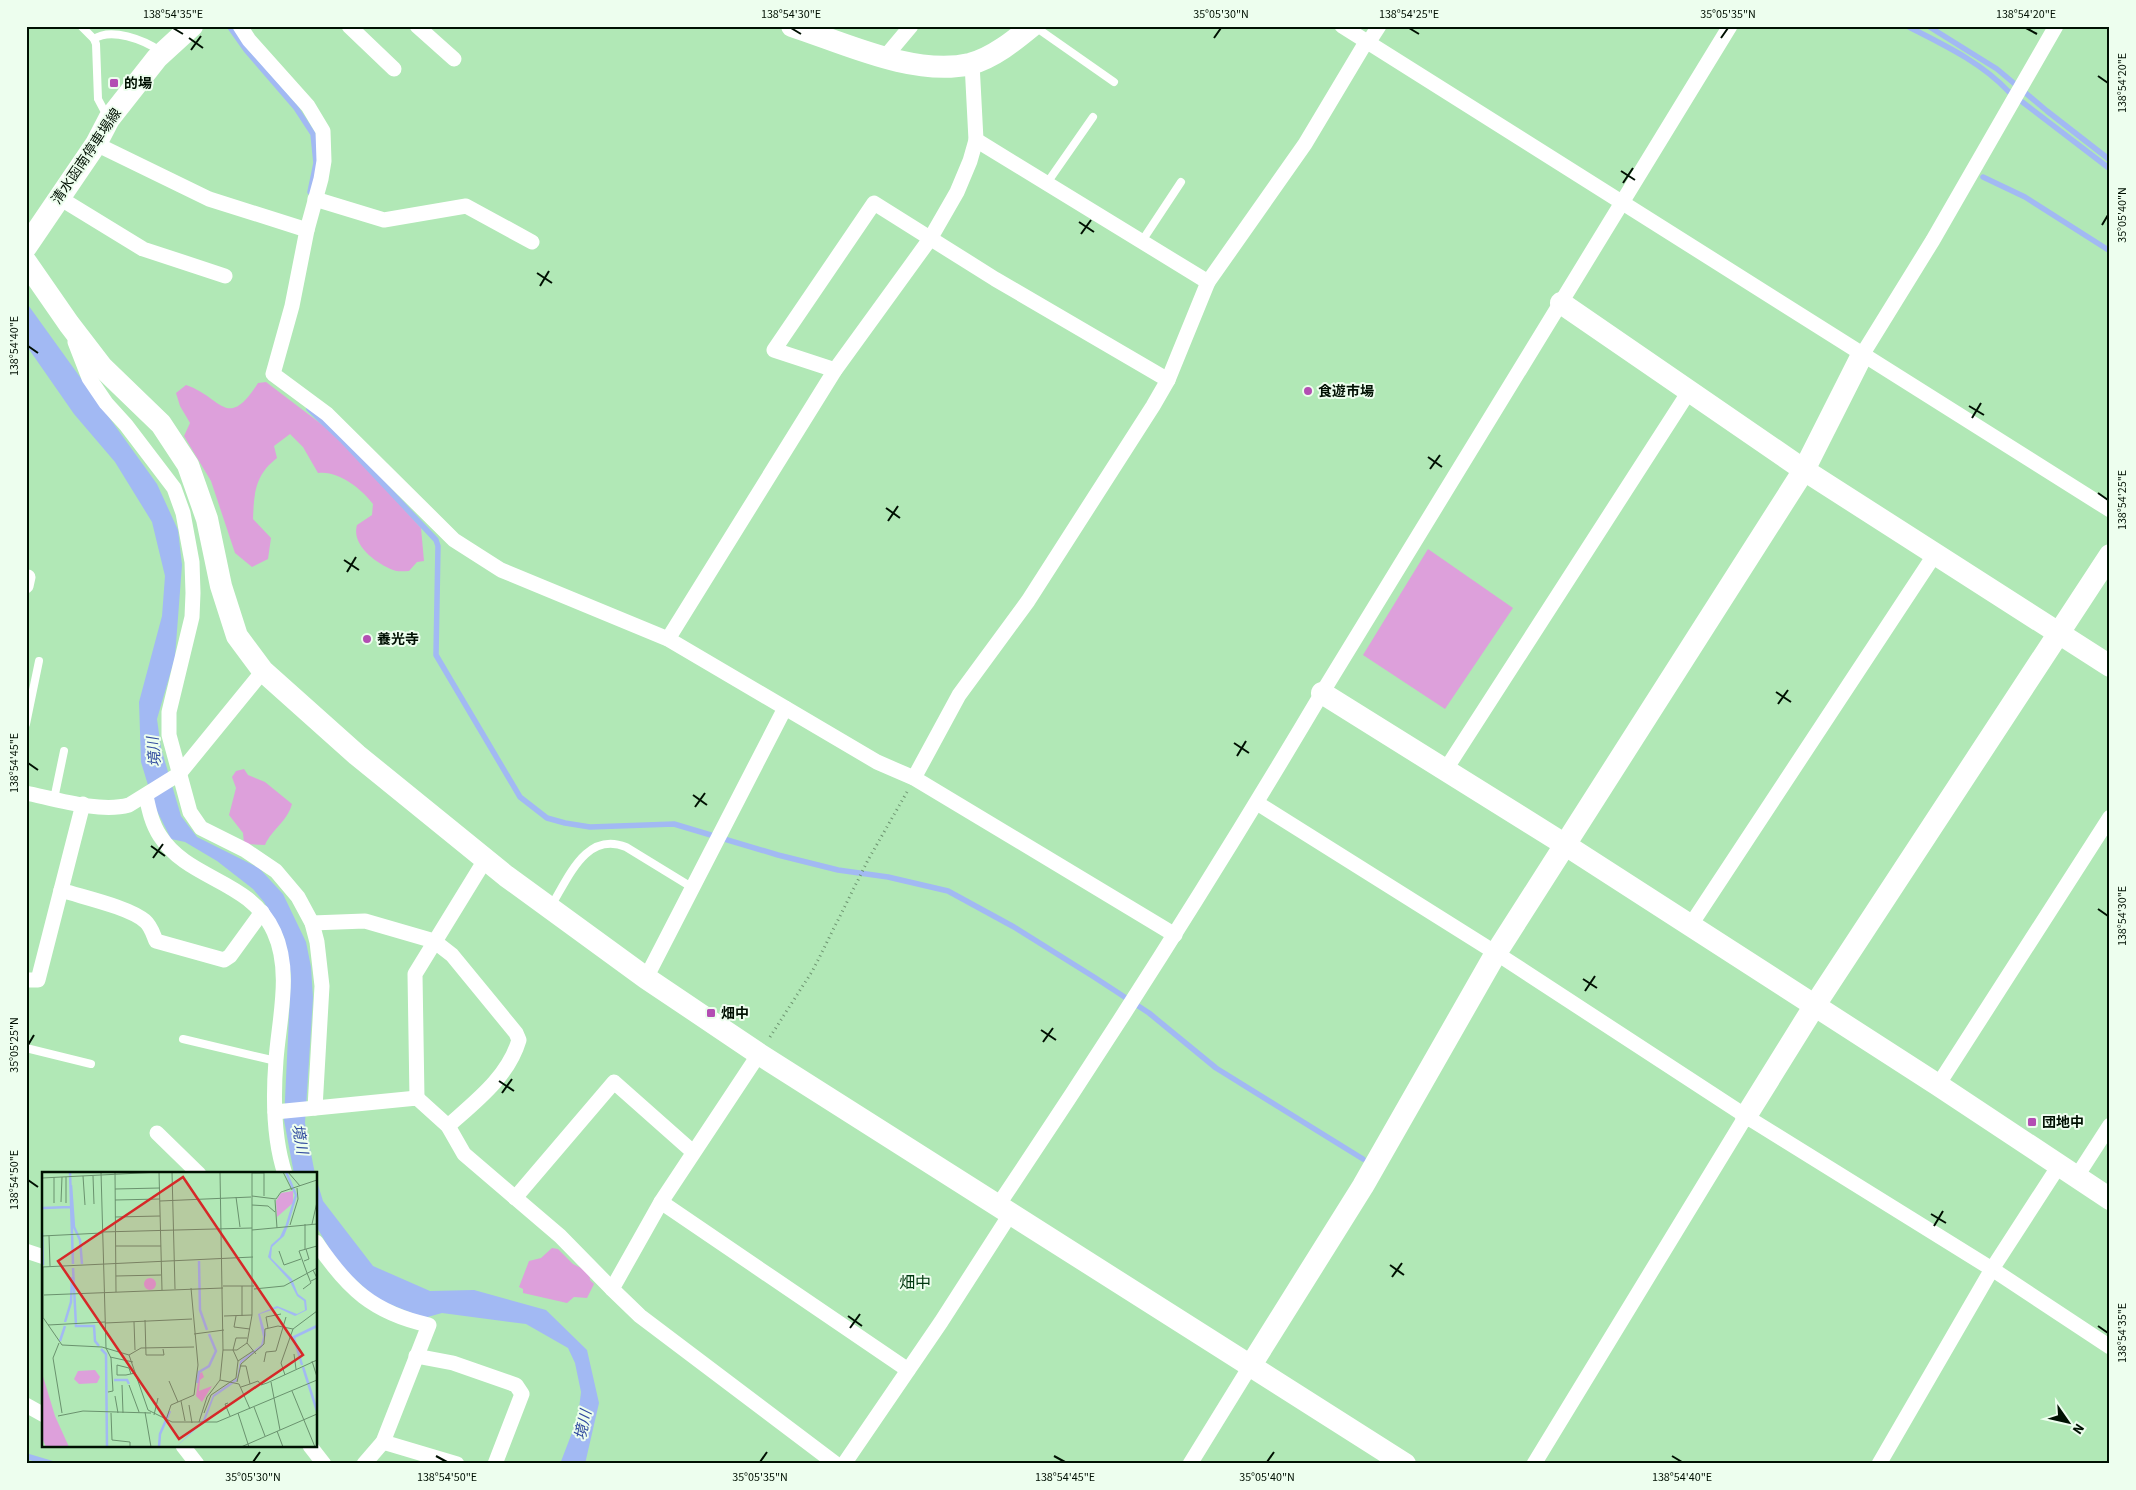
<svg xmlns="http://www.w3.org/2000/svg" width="2136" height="1490" viewBox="0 0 2136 1490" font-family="'Source Sans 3','Noto Sans JP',sans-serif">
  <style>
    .green { fill: #dda0db }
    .water { fill: #a2b9f3 }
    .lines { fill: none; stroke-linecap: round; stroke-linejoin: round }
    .stream { stroke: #a2b9f3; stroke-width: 5.5 }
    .path { stroke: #6c936f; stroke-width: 3; stroke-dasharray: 1 4; stroke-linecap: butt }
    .lane { stroke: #fff; stroke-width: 8 }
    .street { stroke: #fff; stroke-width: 15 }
    .secondary { stroke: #fff; stroke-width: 22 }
    .ticks { fill: none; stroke: #001002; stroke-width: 2 }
    .poi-dot { fill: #b34eb3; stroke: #edfeee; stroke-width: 2 }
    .labels { text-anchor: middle; stroke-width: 4; stroke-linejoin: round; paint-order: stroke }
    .poi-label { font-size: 14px; font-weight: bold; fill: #001002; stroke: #edfeee; text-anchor: start }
    .street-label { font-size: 14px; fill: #001002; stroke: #edfeee }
    .water-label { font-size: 15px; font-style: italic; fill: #324c9f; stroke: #edfeee }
    .quarter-label { font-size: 16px; fill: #00370f; stroke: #edfeee }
    .inset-river { fill: none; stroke: #a2b9f3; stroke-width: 2.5 }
    .inset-road { fill: none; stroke: #6a926e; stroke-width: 1 }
    .view { fill: #d62828; fill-opacity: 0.15; stroke: #d62828; stroke-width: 2.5 }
    .inset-edge { fill: none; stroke: #001002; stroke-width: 2.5 }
    .neatline { fill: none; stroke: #001002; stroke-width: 2 }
    .ticks-label { font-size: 12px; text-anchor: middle; fill: #001002 }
  </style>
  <rect width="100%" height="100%" fill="#b1e8b6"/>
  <g class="green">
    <path d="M266,382L337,436L421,528L424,561L417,562L409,571C404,571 397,572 393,570C376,563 351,545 357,525L372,515L373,504C362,489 338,470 318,473L303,447L290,434L274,446L277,458C255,475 254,493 253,519L271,538L268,559L252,567L235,553L211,481L184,436L190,423L180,406L176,393L186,385C222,397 227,432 258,383Z"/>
    <polygon points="1428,549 1513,608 1445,709 1363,655"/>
    <path d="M244,769L248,775L265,782L292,804C287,822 272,829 265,845L244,844L243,833L229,815L236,788L232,777L236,771Z"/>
    <polygon points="552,1248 558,1249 573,1264 589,1272 590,1280 594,1284 587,1298 574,1297 567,1303 523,1293 523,1289 519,1287 529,1261 541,1258"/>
  </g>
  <g class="water">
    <polygon points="26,302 157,484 178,530 182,565 175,657 157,719 161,748 181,816 197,837 259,868 283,894 306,942 311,967 313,998 305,1123 315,1174 294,1174 284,1120 291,975 284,937 264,902 253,889 217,861 185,842 171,839 154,805 141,762 139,702 162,616 165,576 152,522 115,462 74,414 26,345"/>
    <polygon points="316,1178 323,1201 373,1266 430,1291 474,1290 546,1310 587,1350 599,1403 585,1464 560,1464 578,1417 581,1392 575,1363 568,1348 526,1324 442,1313 424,1318 377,1299 339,1265 316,1226"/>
  </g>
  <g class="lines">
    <g class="stream">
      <polyline points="229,26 246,50 296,108 313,134 316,163 310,192"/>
      <path d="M1907,26C1942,44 1981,62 2008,91L2110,169"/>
      <polyline points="1928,26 1997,69 2047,111 2110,160"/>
      <polyline points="1983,177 2025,197 2110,251"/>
      <polyline points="309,409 343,441 436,540 438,546 436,655 520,797 547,818 565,823 590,827 674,824 778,855 838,870 888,877 948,891 1014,927 1094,977 1149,1013 1216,1068 1363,1159"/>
      <polyline points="26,1456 53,1464"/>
    </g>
    <polyline class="path" points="770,1037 813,970 868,860 907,792"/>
    <g class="lane">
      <polyline points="81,26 94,39 96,44 98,99 107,116"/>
      <polyline points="1034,26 1114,82"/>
      <path d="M94,39C111,27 144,40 160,51"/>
      <polyline points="1047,183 1093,117"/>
      <polyline points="1142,241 1181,182"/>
      <polyline points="26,724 39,661"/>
      <polyline points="54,799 64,751"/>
      <path d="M551,906C569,877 586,831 626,847L693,888"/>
      <polyline points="183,1039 276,1061"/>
      <polyline points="26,1048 91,1064"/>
    </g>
    <g class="street">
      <polyline points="240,26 249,40 308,106 323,131 324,161 321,179 307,230 292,306 273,374 327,414 454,540 501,570 668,639 877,762 914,778 1175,935"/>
      <polyline points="349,26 394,69"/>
      <polyline points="417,26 454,59"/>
      <polyline points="1342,26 2110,510"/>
      <polyline points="1368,43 1379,26"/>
      <polyline points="885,57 911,26"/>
      <polyline points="976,140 1208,282"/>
      <polyline points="96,144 209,199 307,230"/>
      <polyline points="58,197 143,249 225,276"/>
      <polyline points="315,199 384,220 466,206 532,242"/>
      <polyline points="75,342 89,378 106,403 126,425 174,488 183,513 192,562 193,593 192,617 169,712 169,735 190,812 201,828 245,850 276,871 298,897 312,923 317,942 322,986 315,1108"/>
      <polyline points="1862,355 1933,240 2056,26"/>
      <polyline points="835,370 774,350 874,203 995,279 1168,380"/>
      <polyline points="26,577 28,577 26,586"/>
      <polyline points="668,639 835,370 930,239 957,192 970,161 976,140 972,63"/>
      <polyline points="1446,769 1690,390"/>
      <polyline points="914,778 959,695 1028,601 1153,406 1168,380 1208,282 1305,144 1366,42"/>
      <path d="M26,793C55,799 100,813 129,805L179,774L263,671"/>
      <path d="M146,796C149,810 152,824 160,836C189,881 250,879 274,932C292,971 279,1019 276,1060C273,1098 273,1138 285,1174"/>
      <polyline points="1257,803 1496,953 1755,1122 1992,1269 2110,1347"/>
      <path d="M83,804L61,890C82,897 129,907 145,921C151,926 153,934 156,941L224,960L230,956L262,912"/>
      <path d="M312,923L365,921L434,941L452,955L516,1033L519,1040C508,1077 476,1101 448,1126"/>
      <polyline points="1690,926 1935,554"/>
      <polyline points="646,978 785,708"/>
      <polyline points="26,980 38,980 61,890"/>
      <polyline points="759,1054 661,1202 612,1289 640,1316 836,1464"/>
      <polyline points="1938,1085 2110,817"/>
      <polyline points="417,1098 415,974 485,860"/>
      <polyline points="275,1112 417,1098 448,1126 464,1154 560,1236 612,1289"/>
      <polyline points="157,1133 199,1174"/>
      <polyline points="2077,1176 2110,1125"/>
      <polyline points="515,1198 614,1082 693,1152"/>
      <polyline points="661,1202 908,1370"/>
      <path d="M999,1204C1111,1037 1219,867 1322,693L1730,26"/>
      <path d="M316,1242C347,1288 373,1313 429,1325L383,1442L364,1464"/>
      <polyline points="26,1251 44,1257"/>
      <polyline points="416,1356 453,1363 516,1385 522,1394 495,1464"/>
      <polyline points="26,1405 44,1415"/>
      <polyline points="383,1442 457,1464"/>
      <polyline points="183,1446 197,1464"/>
      <polyline points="310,1446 324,1464"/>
      <polyline points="844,1464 941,1322 1011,1213"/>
      <polyline points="1190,1464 1251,1365"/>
      <polyline points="1534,1464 1746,1116"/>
      <polyline points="1879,1464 1992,1269 2060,1164"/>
    </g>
    <g class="secondary">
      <path d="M792,26C844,43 915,77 970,64C993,58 1015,40 1032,26"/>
      <polyline points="26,247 96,144 109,119 157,58 192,26"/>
      <polyline points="26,262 69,324 102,367 161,424 188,465 207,519 221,586 237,636 263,671 357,755 506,876 646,978 759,1054 1405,1464"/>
      <polyline points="1561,303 1804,470 2110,666"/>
      <polyline points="1322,693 1564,844 1938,1085 2110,1199"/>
      <polyline points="1746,1116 1815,1005 2110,555"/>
      <polyline points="1251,1365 1363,1186 1496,953 1804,470 1862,355"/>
    </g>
  </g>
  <path class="ticks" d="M173,28L183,34M791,28L801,34M1409,28L1419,34M2026,28L2037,34M189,38L203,48M1214,38L1221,28M1721,38L1728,28M191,50L201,36M2098,76L2108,83M1621,171L1635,180M1623,183L1633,168M1079,222L1094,232M2102,225L2108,215M1081,234L1091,220M537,273L552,283M540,286L549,271M28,346L38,353M1969,406L1984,415M1972,418L1981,403M1428,457L1442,467M1430,469L1440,455M2098,493L2108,500M886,508L900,518M888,521L898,506M344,560L359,570M347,572L356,557M1776,692L1791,702M1778,704L1788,690M1234,743L1249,753M1237,756L1246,741M28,763L38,770M693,795L707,805M695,807L705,793M151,846L165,856M153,858L163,844M2098,909L2108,916M1583,979L1597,988M1585,991L1595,976M1041,1030L1056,1040M1043,1042L1053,1028M28,1045L34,1035M499,1081L514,1091M502,1093L512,1079M28,1180L38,1187M1931,1214L1946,1223M1934,1226L1943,1211M1390,1265L1404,1275M1392,1277L1402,1263M848,1316L862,1326M2098,1326L2108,1333M850,1328L860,1314M436,1456L447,1462M1054,1456L1065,1462M1672,1456L1682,1462M253,1462L260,1452M760,1462L767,1452M1267,1462L1274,1452"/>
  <g class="poi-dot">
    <rect x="109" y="78" width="10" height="10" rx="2.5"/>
    <circle cx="1308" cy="391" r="5"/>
    <circle cx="367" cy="639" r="5"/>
    <rect x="706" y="1008" width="10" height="10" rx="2.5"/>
    <rect x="2027" y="1117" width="10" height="10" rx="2.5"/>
  </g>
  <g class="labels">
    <g class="poi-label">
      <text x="124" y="88">的場</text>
      <text x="1318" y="396">食遊市場</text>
      <text x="377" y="644">養光寺</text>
      <text x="721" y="1018">畑中</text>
      <text x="2042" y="1127">団地中</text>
    </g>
    <g class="street-label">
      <text transform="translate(86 156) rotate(-56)" y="5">清水函南停車場線</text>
    </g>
    <g class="water-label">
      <text transform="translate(154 752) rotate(-95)" y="5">境川</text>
      <text transform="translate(300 1139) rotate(80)" y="5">境川</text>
      <text transform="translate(583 1425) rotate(-78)" y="5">境川</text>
    </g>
    <g class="quarter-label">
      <text x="915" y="1288">畑中</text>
    </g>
  </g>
  <g transform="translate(42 1172)">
    <rect width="275" height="275" fill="#b1e8b6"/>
    <path d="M251,19V31L235,45L234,29L239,21ZM102 112a6 6 0 1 1 12 0a6 6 0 1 1-12 0ZM53,198L58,205L55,211L37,212L32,207L36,199ZM160,200L162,205L158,208L157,219L170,214L160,230L154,224L157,202ZM0,201L13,244L27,275H4L0,266Z" fill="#dda0db"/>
    <path d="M243,54H246L242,64L230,75L229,86L250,107L256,122L264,128L265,138L253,144L236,136L218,142L224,163L220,175L199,191L195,209L172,225L163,249L134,275L161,248L171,223L195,206L198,189L219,173L221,165L216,142L235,134L255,142L263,138L262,129L255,124L247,108L226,85L229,73L238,65Z" fill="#a2b9f3"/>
    <path class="inset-river" d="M28,0L31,92M244,0L254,23L244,56M29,13L32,55L38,68L40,92M1,36L28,35M0,61L1,93M157,89L158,138L165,158M31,96L34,154H52L53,169L57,174M23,150L29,130L30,105M250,166L275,154M252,166L260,193M18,169L23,154M59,177L64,182L65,275M261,195L275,239M72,208H85L87,212M155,211L157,200L167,194L174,179L167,162M117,275L118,262L128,239"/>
    <path class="inset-road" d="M59,0L64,176L69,186L71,219L66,220M73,0L74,120M117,0L120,118M130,0L133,117M241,0L250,18M246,0L258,14M210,1H222V24M41,4L43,33M51,4L52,32M0,6L118,0M73,17L118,16M210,24L234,27L239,20L275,8M194,25L198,55M73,28L118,27M233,28L235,56M118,29L209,25M19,30L20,5M12,31V5M24,31V5M210,33L226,34L233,40M73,45L118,44M263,52V77M270,52L275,30M248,53L256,27L255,16M210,58L275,52M60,60L210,56M0,64L60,61M7,64L8,94M74,74H119M237,79L242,93L259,87M262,89L267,87L264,77M0,95L211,85M1,95V145M265,101L257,79L275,74M74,104L119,103M269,109L275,106L271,98M181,114H212M212,117L242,114L275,96M261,117L269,111L265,101M2,123L181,116M210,143L205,171L214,182M0,144L20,173L60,175L87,183L106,238L130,250H175L275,208M182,144L210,143V0M194,144L192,155L208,157M200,144V114M103,148L104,183H122L121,177M92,150L93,178M63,151L150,147M6,153L63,150M226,156L224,145L239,142M152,162L182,158M17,171L11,186L20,241M181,178H195L205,171M252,182L254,197M87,183L99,176L152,175M68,185L91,190M196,189L191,178L194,166H205M270,189L275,205M222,190L224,180L234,179L244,145M198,194H204L208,212L199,215M89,202L87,196L75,193V203H84L93,201M243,203L239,191L251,157L275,139M178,208L197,212L208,237M127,209L136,230M195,210L199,192L222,172L223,157L236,154L251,157M229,210L238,258M208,212L216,209L219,213L225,211L275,188M80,213L81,241M87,213L97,240M250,219L273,275M73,224L76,241M139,229L143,249M186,231L183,232L188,244M147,233L150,251M212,235L223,264M103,240L109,275M69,241L70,268L88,270V275M162,241L169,223L194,206L196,189L211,179M196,241L207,275M112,243L116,226M16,244L41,239L109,241M124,248L129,233L152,223L156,193L149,116M157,250L165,225L178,208L181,178L178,0M235,259L241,275M199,275L275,242"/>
    <path class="view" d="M141,5L261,183L137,267L16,89Z"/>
    <rect width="275" height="275" class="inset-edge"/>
  </g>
  <rect width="2136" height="1490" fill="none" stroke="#edfeee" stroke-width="55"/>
  <g transform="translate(2068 1422) rotate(124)" stroke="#edfeee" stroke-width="4" paint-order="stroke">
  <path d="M0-4L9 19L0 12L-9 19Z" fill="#001002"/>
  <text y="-8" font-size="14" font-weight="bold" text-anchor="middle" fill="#001002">N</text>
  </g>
  <rect x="28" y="28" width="2080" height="1434" class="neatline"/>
  <g class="ticks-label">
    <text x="173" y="18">138°54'35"E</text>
    <text x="791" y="18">138°54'30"E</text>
    <text x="1221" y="18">35°05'30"N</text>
    <text x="1409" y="18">138°54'25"E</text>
    <text x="1728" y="18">35°05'35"N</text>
    <text x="2026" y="18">138°54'20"E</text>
    <text transform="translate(2122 83) rotate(-90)" y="4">138°54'20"E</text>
    <text transform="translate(2122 215) rotate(-90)" y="4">35°05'40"N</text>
    <text transform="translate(14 346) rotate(-90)" y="4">138°54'40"E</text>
    <text transform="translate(2122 500) rotate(-90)" y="4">138°54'25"E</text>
    <text transform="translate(14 763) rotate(-90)" y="4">138°54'45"E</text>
    <text transform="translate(2122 916) rotate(-90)" y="4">138°54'30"E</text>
    <text transform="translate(14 1045) rotate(-90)" y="4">35°05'25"N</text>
    <text transform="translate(14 1180) rotate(-90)" y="4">138°54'50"E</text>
    <text transform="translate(2122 1333) rotate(-90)" y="4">138°54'35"E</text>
    <text x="253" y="1481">35°05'30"N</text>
    <text x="447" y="1481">138°54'50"E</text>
    <text x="760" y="1481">35°05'35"N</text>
    <text x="1065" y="1481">138°54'45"E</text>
    <text x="1267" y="1481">35°05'40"N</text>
    <text x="1682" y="1481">138°54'40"E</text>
  </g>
</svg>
